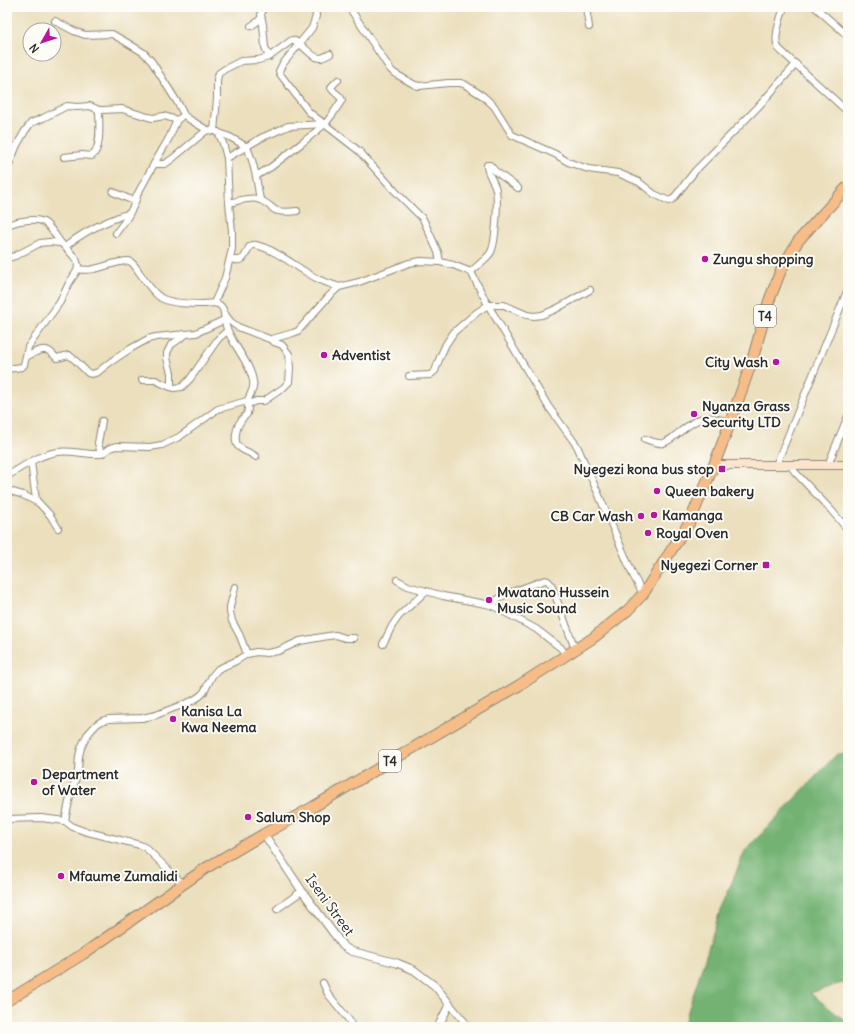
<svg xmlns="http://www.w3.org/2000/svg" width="855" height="1034" viewBox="0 0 855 1034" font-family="Delius,sans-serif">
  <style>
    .forest { fill: #73b273; stroke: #4f6e4f }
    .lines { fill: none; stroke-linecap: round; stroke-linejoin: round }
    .minor-casing { stroke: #8b8574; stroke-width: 8 }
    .tertiary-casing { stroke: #8b8574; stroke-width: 9 }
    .secondary-casing { stroke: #8b8574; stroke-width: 10 }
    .trunk-casing { stroke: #8b8574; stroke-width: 12 }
    .minor { stroke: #fff; stroke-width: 6 }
    .tertiary { stroke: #fff; stroke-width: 7 }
    .secondary { stroke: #fce5cf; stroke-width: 8 }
    .trunk { stroke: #f7bd88; stroke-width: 10 }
    .poi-dot { fill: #b5179e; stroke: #fdfcf7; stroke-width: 1.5 }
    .labels { text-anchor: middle; stroke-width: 4; stroke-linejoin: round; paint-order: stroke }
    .shield { fill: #fdfcf7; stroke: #6a6a68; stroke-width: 1 }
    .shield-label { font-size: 13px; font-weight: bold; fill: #2b2b2b }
    .poi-label { font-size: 14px; font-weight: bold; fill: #2b2b2b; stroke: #fdfcf7; text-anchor: start }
    .street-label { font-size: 14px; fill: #2b2b2b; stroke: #fdfcf7 }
  </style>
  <rect width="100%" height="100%" fill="#fdfcf7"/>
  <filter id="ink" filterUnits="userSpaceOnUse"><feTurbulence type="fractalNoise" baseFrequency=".025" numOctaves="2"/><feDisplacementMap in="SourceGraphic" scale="8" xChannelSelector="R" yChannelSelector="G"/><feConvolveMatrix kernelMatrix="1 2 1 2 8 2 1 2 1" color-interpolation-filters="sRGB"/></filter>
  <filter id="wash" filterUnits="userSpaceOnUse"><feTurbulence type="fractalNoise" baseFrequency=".012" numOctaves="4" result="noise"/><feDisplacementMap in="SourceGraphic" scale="16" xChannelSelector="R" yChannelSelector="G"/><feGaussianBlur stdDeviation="0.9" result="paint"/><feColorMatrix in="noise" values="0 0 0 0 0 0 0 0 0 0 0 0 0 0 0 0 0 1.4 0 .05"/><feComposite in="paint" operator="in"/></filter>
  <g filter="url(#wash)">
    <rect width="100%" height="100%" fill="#ebdfbd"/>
    <polygon class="forest" points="837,754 848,755 848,981 810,993 848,1023 848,1027 683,1027 720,911 745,851"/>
  </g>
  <g filter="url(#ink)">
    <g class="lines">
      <defs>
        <g id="minor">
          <polyline points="264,7 261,14 263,25 265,47 269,57"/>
          <polyline points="315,7 316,16 312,28 282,65 279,71 280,74 309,112 359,151 395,191 423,219 438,252 440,262"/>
          <polyline points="349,7 390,69 394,73 415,85 419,86 448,83 460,83 464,84 483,96 494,106 512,135 555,154 568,162 588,169 618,173 639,182 654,194 669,201 673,199 695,171 758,107 796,64"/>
          <polyline points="586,7 589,27"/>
          <path d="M784,7C781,18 772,39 779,49L848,112"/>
          <polyline points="815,7 848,36"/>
          <polyline points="55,21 74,31 85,35 112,34 126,42 144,53 152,62 179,105 184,115 189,119 207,130 214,131 230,137 247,147 252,160 256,176 260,200"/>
          <polyline points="251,26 257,22 261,18"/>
          <path d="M214,131L217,99V79L219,73L225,69L241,61L258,60L269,57L292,40C304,43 311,59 321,58C325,57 328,55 330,54"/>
          <path d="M64,157L82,155L92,156C102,149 99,122 99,110"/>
          <polyline points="227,158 261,138 284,128 288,126 325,124"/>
          <polyline points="154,164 165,164 172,159 207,130"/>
          <polyline points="7,170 17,145 25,131 31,123 43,118 67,106 77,107 90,106 99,110 103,110 122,109 148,117 153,118 164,116 177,120"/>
          <path d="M256,176L271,167L302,143L325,124L332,115L342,100C340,95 334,93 331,88L332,86L338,80"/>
          <path d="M113,192L129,199C133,201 135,198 137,195L154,164L169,138L177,120L180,118"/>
          <path d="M229,203C238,201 249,197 258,199C265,201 269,206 275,210C282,213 290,212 297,211"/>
          <path d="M7,222L10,224C18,221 38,217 45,223C50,226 57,238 61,243"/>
          <polyline points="116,233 127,218 134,205 137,197"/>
          <path d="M65,247C79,235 94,227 111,220C117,218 122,215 128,214"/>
          <polyline points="7,258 15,256 40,243 49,242 61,243 69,251 76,259 78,265 77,271 69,283 60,302 28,347 24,365 22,367 7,369"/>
          <path d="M230,259C233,260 238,261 242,259C248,256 246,243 256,245C277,250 297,268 316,278C323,282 332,284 339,287"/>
          <path d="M471,272C476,266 487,259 491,252C496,242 498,202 496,190C495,182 486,173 487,165H490L495,171L518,188"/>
          <polyline points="214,303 225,278 232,249 232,231 229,203 227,158 223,143 218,132"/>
          <polyline points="224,313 231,322 238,327 272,340"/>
          <path d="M26,357C32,354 42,347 49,351C52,353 54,356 57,358L69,355L75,360L88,373L92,374L98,372L109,363L130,349L148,339L156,337L196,333L224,320"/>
          <polyline points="409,376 430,375 435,371 440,357 446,344 454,332 476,313 488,305 504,305 527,315 534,316 542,315 556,309 590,290"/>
          <polyline points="142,380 155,380 168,386 174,388 182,387 190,379 218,339 227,331"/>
          <polyline points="171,387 171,373 167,358 167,353 171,345 185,335"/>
          <path d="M645,439C651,441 657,444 663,443C668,442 672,438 676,435C698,418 703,412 730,423"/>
          <polyline points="101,454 98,443 102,421"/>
          <path d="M256,457C251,452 244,452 239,447C233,442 236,427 241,421C242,418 245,417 247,414L248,409L247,401L251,403L256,401H264L283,388L289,382L290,368L289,354L282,345L274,342L272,339L293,333L298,331L329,296L339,287L359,282L409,263L421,261L440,262L453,265L471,272L488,305L548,406L577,446L598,493L633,575L643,594"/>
          <polyline points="31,462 36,500 50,515 58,528"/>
          <polyline points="776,465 848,289"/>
          <polyline points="790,465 795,472 831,510 848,530"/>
          <polyline points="828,465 848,416"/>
          <path d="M7,476C23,467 39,454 58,452C71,450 86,455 99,454L103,453L110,448L116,446L150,447L162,445L179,437L218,409L247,401C250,395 255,388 253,381C250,362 232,345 226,326C223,319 227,309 218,304C213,302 209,304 203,304C191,304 172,304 161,298C152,292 145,281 139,272C136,268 134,263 129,261C111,261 97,273 78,269"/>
          <polyline points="7,490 23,495 37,502"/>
          <polyline points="397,580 408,586 426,591"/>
          <polyline points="235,587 230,607 230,612 232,621 240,636 247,654"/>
          <polyline points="493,606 497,600 504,595 545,580 548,581 551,584 575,649"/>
          <polyline points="383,644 392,626 399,616 426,591 443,596 486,604 493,606 536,629 561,648 566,655"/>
          <polyline points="7,819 41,818 65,821 73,827 84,831 140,845 146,848 183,884"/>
          <polyline points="65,821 70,797 78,771 79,756 81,748 87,735 97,724 102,721 109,719 142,718 156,715 192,701 200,696 204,692 212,676 218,669 236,661 247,654 256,652 267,653 278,651 300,641 328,636 336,635 345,638 354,638"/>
          <polyline points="277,909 302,891"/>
          <polyline points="323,983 328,994 349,1020 352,1027"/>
          <polyline points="448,1002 469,1027"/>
        </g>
        <polyline id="tertiary" points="264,834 302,891 343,946 351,951 397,963 414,970 435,986 448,1002 449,1005 438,1027"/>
        <polyline id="secondary" points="714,465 848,465"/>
        <polyline id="trunk" points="7,1001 83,954 206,868 264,834 313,807 518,686 593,638 628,610 643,594 689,523 714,465 730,423 752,361 769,301 781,270 798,241 848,186"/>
      </defs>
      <use href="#minor" class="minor-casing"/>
      <use href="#tertiary" class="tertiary-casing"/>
      <use href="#secondary" class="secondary-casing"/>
      <use href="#trunk" class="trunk-casing"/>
      <use href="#minor" class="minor"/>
      <use href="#tertiary" class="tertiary"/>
      <use href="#secondary" class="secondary"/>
      <use href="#trunk" class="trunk"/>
    </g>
  </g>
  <g class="poi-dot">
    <circle cx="705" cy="259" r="4"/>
    <circle cx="324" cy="355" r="4"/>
    <circle cx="776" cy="362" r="4"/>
    <circle cx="694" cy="414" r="4"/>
    <rect x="718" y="465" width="8" height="8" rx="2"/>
    <circle cx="657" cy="491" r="4"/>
    <circle cx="654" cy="515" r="4"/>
    <circle cx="641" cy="516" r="4"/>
    <circle cx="648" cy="533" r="4"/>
    <rect x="762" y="561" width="8" height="8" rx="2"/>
    <circle cx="489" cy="600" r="4"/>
    <circle cx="173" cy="719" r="4"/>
    <circle cx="34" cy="782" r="4"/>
    <circle cx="248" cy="817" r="4"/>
    <circle cx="61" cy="876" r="4"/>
  </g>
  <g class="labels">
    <g class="shield">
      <rect x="754" y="305" width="22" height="22" rx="3"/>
      <rect x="379" y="750" width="22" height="22" rx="3"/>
    </g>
    <g class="shield-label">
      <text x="765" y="321">T4</text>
      <text x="390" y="766">T4</text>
    </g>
    <g class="poi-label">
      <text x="713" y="264">Zungu shopping</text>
      <text x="332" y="360">Adventist</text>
      <text x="768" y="367" text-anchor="end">City Wash</text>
      <text x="702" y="411">Nyanza Grass<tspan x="702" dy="16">Security LTD</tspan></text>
      <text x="714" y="474" text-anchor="end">Nyegezi kona bus stop</text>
      <text x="665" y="496">Queen bakery</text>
      <text x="662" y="520">Kamanga</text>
      <text x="633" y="521" text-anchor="end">CB Car Wash</text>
      <text x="656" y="538">Royal Oven</text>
      <text x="758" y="570" text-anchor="end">Nyegezi Corner</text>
      <text x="497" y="597">Mwatano Hussein<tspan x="497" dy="16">Music Sound</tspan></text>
      <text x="181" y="716">Kanisa La<tspan x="181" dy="16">Kwa Neema</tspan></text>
      <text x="42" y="779">Department<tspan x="42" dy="16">of Water</tspan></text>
      <text x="256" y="822">Salum Shop</text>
      <text x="69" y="881">Mfaume Zumalidi</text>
    </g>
    <g class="street-label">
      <text transform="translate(330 905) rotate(54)" y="5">Iseni Street</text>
    </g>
  </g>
  <rect width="855" height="1034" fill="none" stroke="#fdfcf7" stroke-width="24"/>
  <g transform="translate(42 42) rotate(231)"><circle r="19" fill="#fdfcf7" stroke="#a9a8a5"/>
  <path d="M0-3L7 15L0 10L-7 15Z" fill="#b5179e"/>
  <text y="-6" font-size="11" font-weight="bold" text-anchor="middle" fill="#2b2b2b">N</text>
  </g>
</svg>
